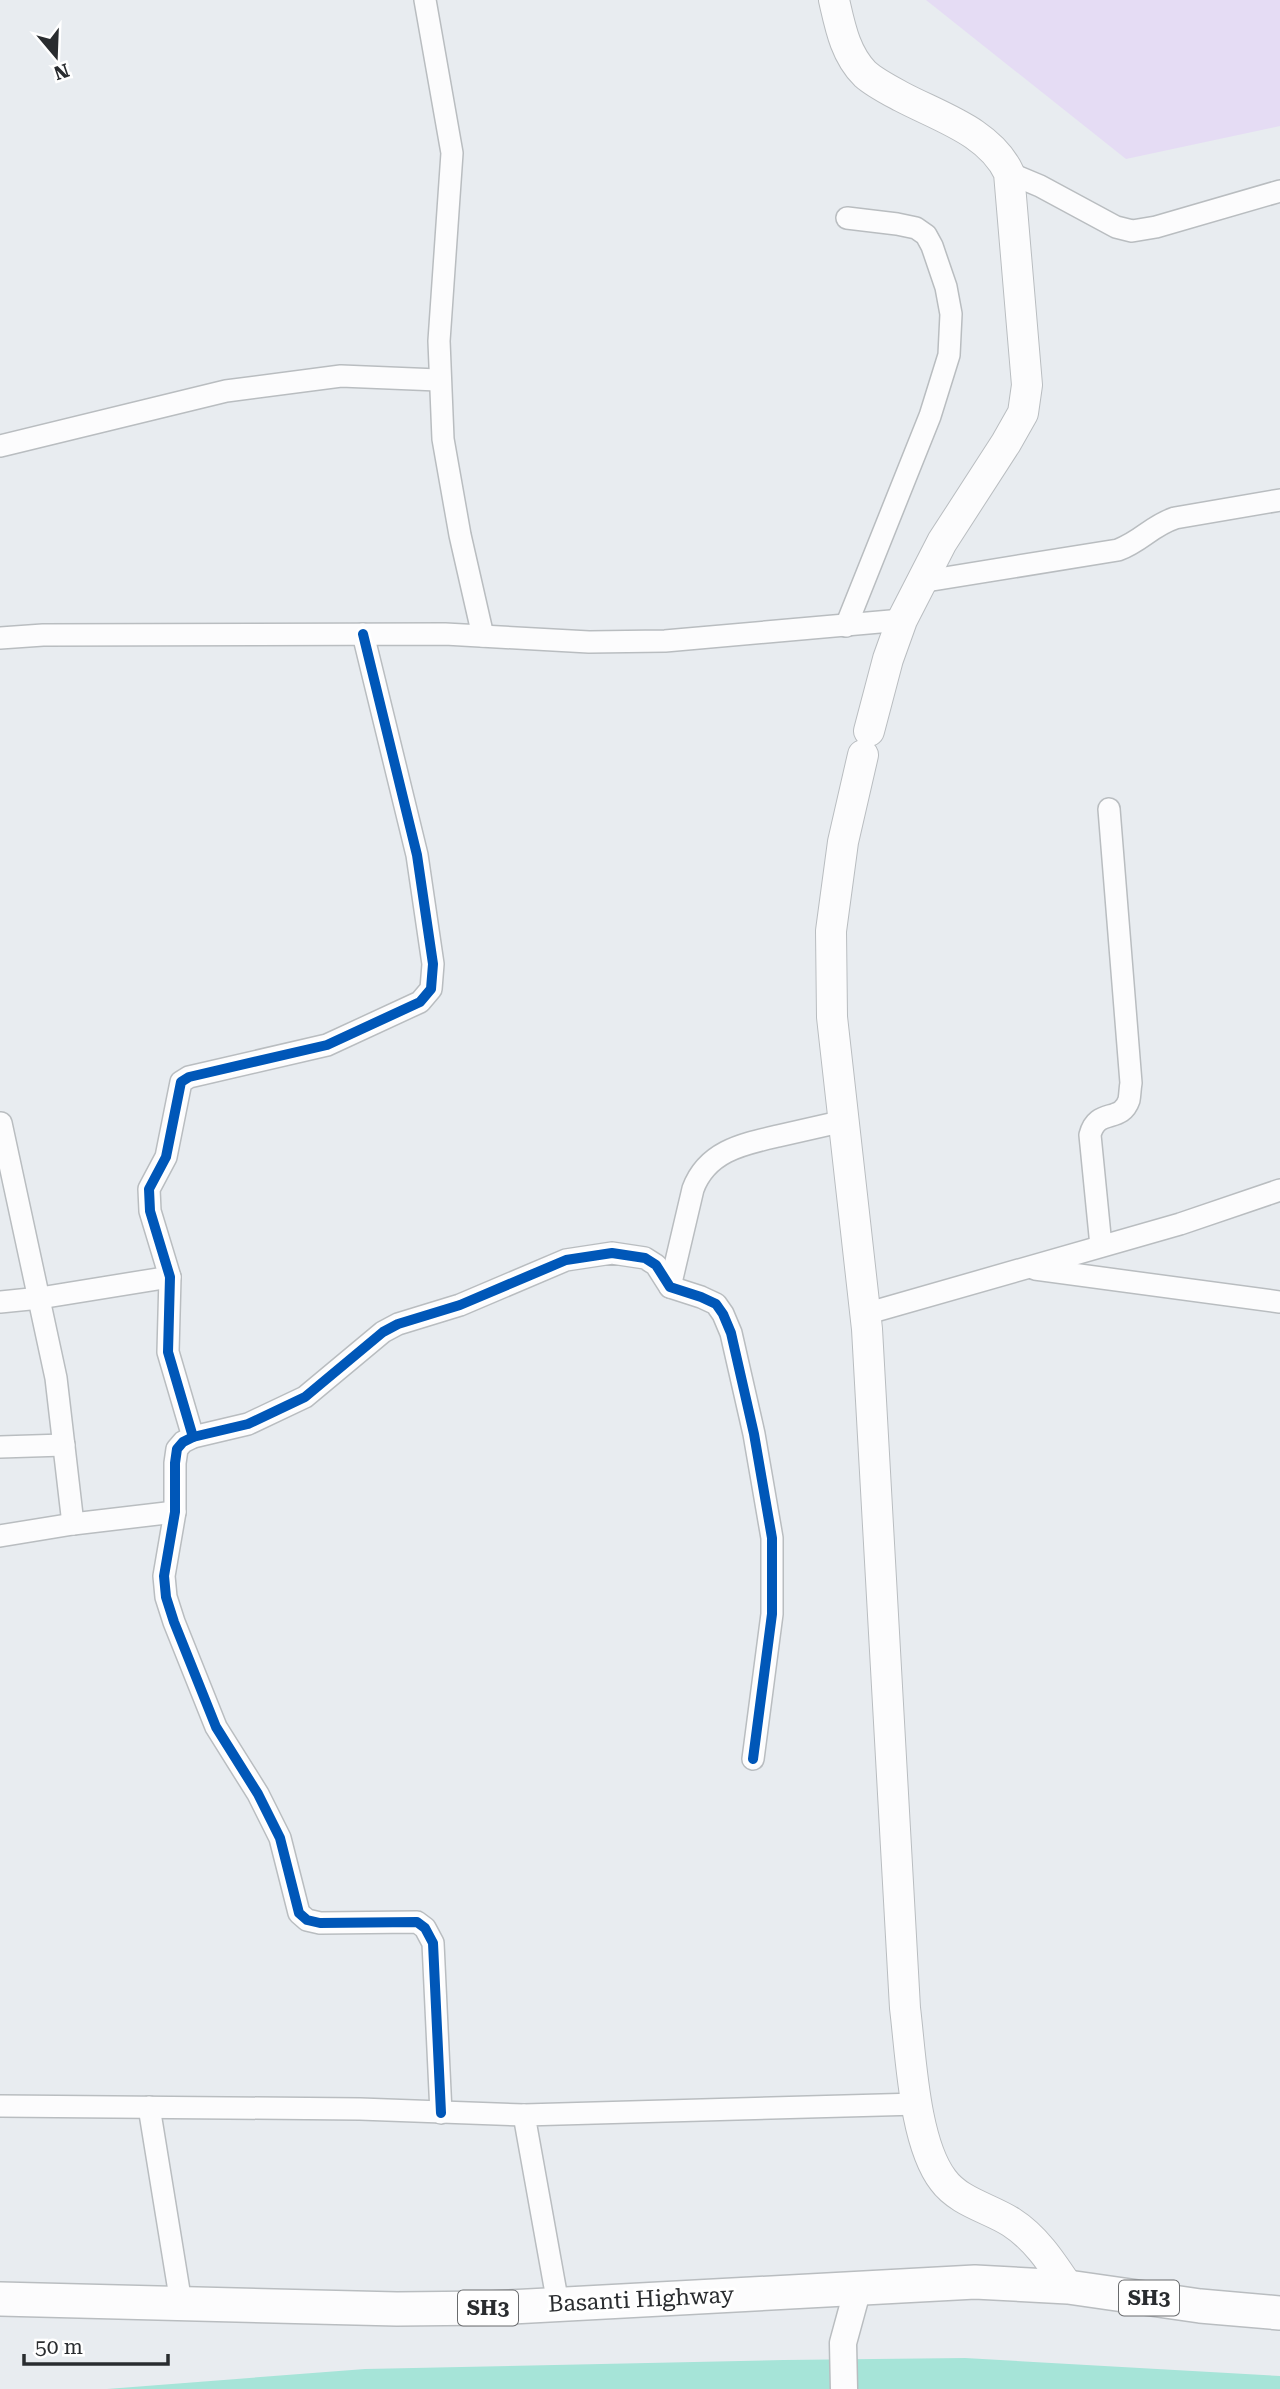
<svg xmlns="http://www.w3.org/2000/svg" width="1280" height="2389" viewBox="0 0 1280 2389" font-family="'Roboto Serif',serif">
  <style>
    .green { fill: #e5dcf4 }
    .water { fill: #a6e4d8 }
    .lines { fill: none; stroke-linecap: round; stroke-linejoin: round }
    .minor-casing { stroke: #b9bdc0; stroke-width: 24 }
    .tertiary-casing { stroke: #b9bdc0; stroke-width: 29 }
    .secondary-casing { stroke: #b9bdc0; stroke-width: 32 }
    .primary-casing { stroke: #b9bdc0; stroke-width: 36 }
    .minor { stroke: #fcfcfd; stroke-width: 21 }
    .tertiary { stroke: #fcfcfd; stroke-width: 26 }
    .secondary { stroke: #fcfcfd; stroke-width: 30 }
    .primary { stroke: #fcfcfd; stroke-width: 33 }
    .cycleway-casing { stroke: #fff; stroke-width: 15 }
    .cycleway { stroke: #0057b8; stroke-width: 10 }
    .labels { text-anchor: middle; stroke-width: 6; stroke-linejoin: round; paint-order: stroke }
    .shield { fill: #fff; stroke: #696b6d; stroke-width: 2 }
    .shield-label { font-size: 21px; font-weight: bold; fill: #292c2f }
    .street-label { font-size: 23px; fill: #292c2f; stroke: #fff }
  </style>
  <rect width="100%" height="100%" fill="#e8ecf0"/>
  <polygon class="green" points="926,0 1280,0 1280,126 1126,159"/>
  <polygon class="water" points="965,2358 1280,2376 1280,2389 107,2389 365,2369 784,2360"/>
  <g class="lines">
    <defs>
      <g id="minor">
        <polyline points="425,0 452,153 439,341 443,439 460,535 483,636"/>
        <polyline points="1009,173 1040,186 1116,227 1132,231 1156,227 1280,191"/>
        <polyline points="0,446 226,391 341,376 438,380"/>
        <path d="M920,582L1118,550C1142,541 1151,526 1175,518L1280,500"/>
        <polyline points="846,626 930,416 949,355 951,314 946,287 932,246 926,235 916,228 897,224 847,218"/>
        <polyline points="0,638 43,635 445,634 589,642 665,641 902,620"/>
        <polyline points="1,1123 56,1378 73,1524"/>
        <path d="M1101,1246L1090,1135C1097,1107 1121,1124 1129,1100C1130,1095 1130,1088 1131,1083L1109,809"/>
        <polyline points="1035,1269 1280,1302"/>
        <path d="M670,1287L693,1189C707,1151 743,1144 778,1136C800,1131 822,1126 844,1121"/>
        <polyline points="0,1302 40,1298 170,1277"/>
        <polyline points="865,1314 1180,1224 1280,1190"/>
        <polyline points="193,1437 168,1352 170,1277 150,1211 149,1189 166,1157 181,1082 189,1077 327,1045 420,1002 431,989 433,964 417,855 363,634"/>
        <polyline points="0,1447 64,1445"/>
        <polyline points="0,1536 73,1524 175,1512"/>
        <polyline points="0,2106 360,2109 524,2115"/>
        <polyline points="149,2107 181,2303"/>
        <polyline points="441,2113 433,1943 425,1928 417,1922 320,1923 307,1920 299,1913 280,1838 258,1794 216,1727 174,1622 166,1597 164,1576 175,1512 175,1463 177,1449 183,1442 193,1437 248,1424 305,1397 383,1332 398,1324 460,1305 566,1260 612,1253 645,1258 656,1265 670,1287 701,1297 716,1304 723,1314 731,1333 754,1434 772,1538 772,1614 753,1759"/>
        <polyline points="558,2304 524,2115 918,2104"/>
      </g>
      <polyline id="tertiary" points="844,2389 843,2343 858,2288"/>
      <g id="secondary">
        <path d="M834,0C840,26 845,54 865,74C875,83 889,90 902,97C940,117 990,132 1009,173L1027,385L1023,413L1006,443L942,542L902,620L888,659L869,731"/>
        <path d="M863,755L843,842L831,931L832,1017L867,1329L905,2008C911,2056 914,2142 943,2180C959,2202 989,2208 1011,2222C1036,2238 1052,2263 1068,2287"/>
      </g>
      <polyline id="primary" points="0,2299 397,2309 492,2308 975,2282 1068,2287 1200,2306 1280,2313"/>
    </defs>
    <use href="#minor" class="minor-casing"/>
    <use href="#tertiary" class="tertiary-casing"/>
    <use href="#secondary" class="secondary-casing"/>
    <use href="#primary" class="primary-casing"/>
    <use href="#minor" class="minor"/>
    <use href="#tertiary" class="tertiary"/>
    <use href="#secondary" class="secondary"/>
    <use href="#primary" class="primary"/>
    <defs>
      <g id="cycleway">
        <polyline points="193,1437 168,1352 170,1277 150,1211 149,1189 166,1157 181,1082 189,1077 327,1045 420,1002 431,989 433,964 417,855 363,634"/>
        <polyline points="441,2113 433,1943 425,1928 417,1922 320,1923 307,1920 299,1913 280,1838 258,1794 216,1727 174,1622 166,1597 164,1576 175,1512 175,1463 177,1449 183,1442 193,1437 248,1424 305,1397 383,1332 398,1324 460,1305 566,1260 612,1253 645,1258 656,1265 670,1287 701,1297 716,1304 723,1314 731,1333 754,1434 772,1538 772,1614 753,1759"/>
      </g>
    </defs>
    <use href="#cycleway" class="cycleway-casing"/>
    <use href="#cycleway" class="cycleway"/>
  </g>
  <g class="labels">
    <g class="shield">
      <rect x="1119" y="2280.5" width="60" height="35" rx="5"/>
      <rect x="458" y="2290.5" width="60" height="35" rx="5"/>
    </g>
    <g class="shield-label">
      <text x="1149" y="2305">SH3</text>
      <text x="488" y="2315">SH3</text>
    </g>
    <g class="street-label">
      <text transform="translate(641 2299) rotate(-3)" y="8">Basanti Highway</text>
    </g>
  </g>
  <g transform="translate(56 56) rotate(161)" stroke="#ffffff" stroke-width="5" paint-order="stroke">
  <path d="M0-5L12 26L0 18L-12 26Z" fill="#292c2f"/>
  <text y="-10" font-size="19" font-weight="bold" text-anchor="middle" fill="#292c2f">N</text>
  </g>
  <path d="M24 2354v10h144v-10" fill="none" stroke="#292c2f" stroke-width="3.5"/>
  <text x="35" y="2354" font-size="21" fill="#292c2f" stroke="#ffffff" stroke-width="5" paint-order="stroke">50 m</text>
</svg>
